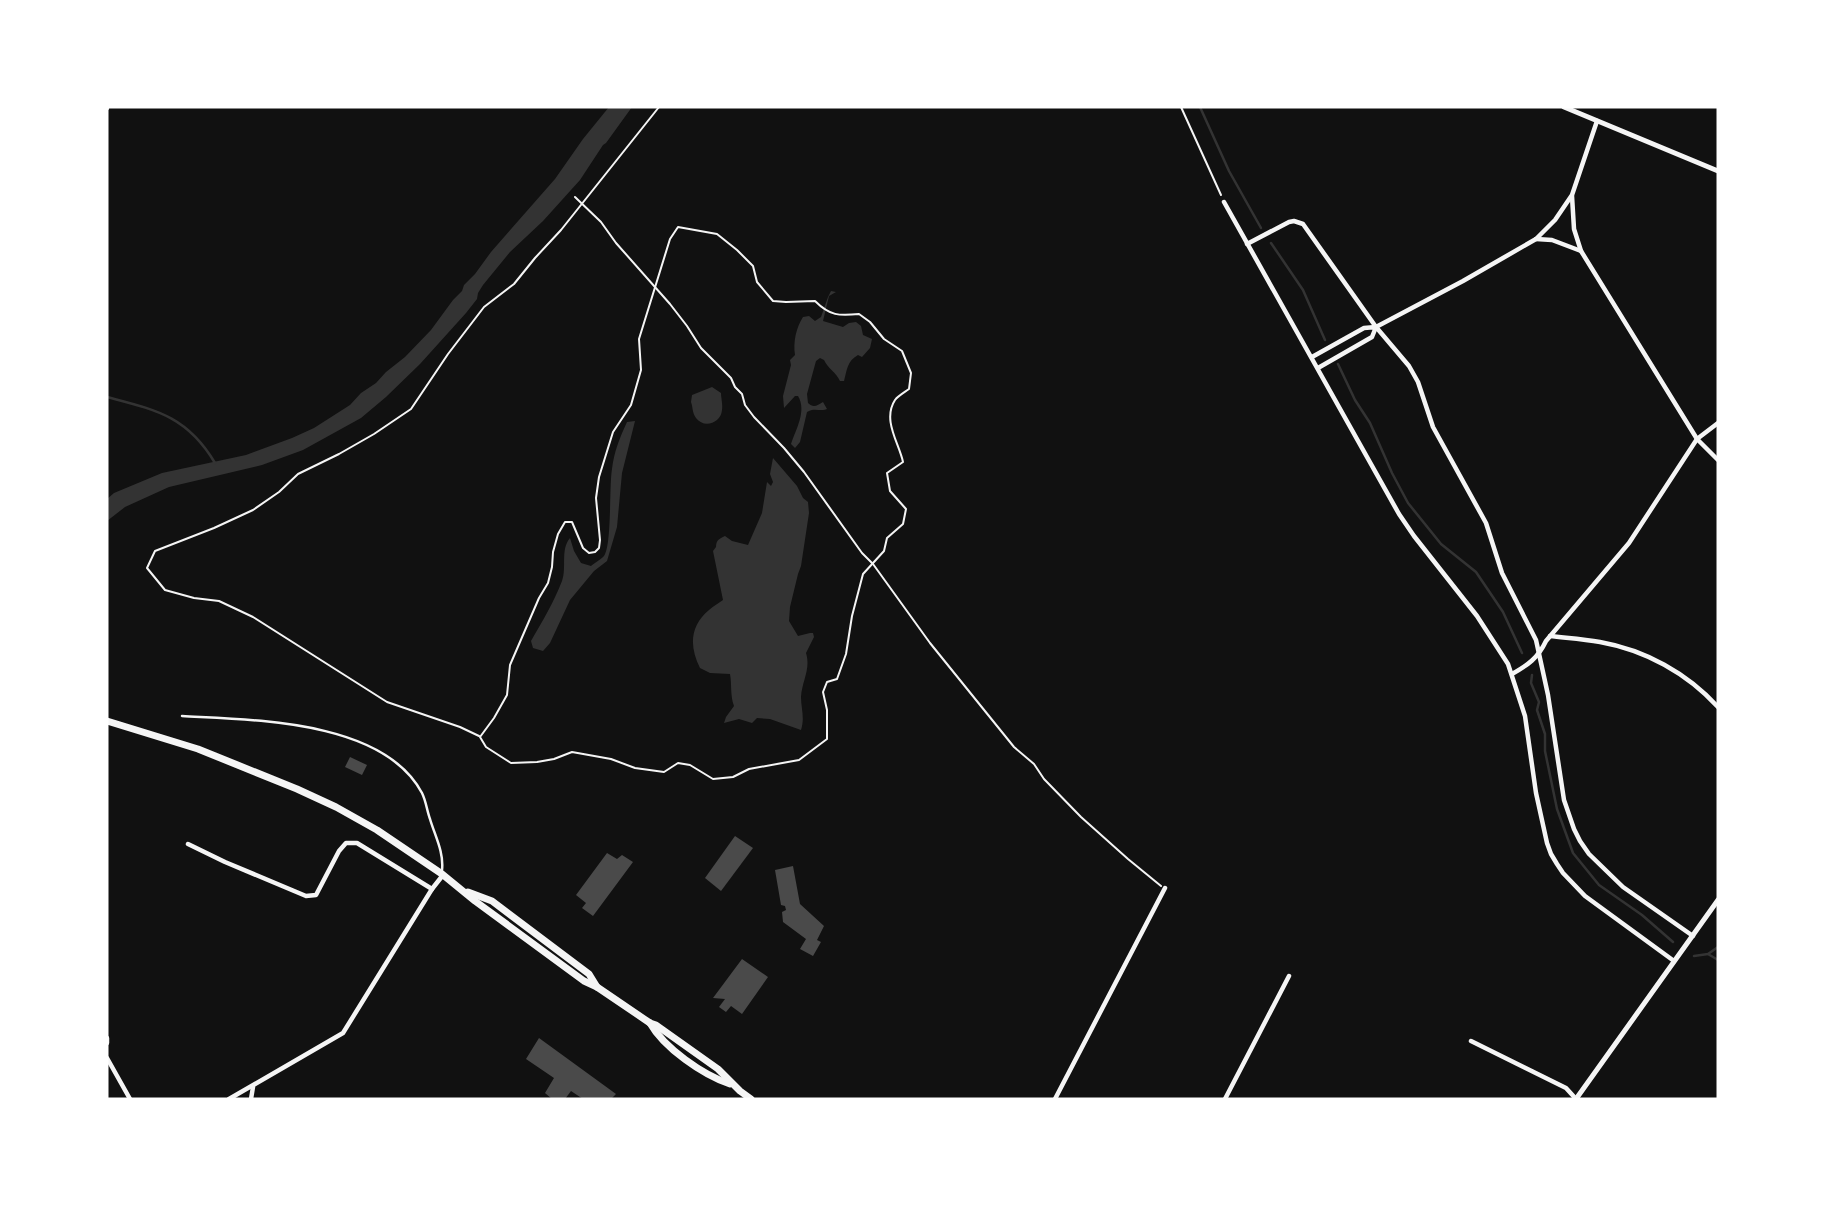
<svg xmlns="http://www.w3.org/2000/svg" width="1825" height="1206" viewBox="0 0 1825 1206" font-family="'Asap Condensed',sans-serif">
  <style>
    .water { fill: #333 }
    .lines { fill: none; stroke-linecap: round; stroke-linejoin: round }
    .stream { stroke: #333; stroke-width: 2.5 }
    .building { fill: #4a4a4a }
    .path { stroke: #f5f5f5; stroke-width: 2 }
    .service { stroke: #f5f5f5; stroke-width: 2.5 }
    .minor { stroke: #f5f5f5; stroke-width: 4.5 }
    .tertiary { stroke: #f5f5f5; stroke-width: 5 }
    .primary { stroke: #f5f5f5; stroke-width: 7 }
  </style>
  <rect width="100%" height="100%" fill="#111"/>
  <g class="water">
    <polygon points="609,107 632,107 606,143 603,145 580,180 543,221 510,252 483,285 478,293 477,299 466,313 420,364 386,397 361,418 303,450 262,465 169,487 125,507 107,521 107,499 114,493 162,473 246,455 292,438 314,428 350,405 361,393 376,383 386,372 405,357 431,330 453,300 462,291 464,285 475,274 491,252 555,179 583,139"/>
    <path d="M831,291L836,292L829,296L823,321L843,327L849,323L856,322L861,326L863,335L872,339L870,348L862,357L858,355C847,361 847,370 844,381H840C836,372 828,369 824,360L820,358L816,361L807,394L808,403C813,408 817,406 823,402L827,409C821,412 814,407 807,412L800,442L795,448L791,444C796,429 807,411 798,396H795L784,408L783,396L791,365L790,360L795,355C793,342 796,328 803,317L809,316L815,321L821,317L828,297Z"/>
    <path d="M712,387L721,393C721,398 723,405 722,410C721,423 704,429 696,418C692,413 693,407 691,402L692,395Z"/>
    <path d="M635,421L622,473L617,527L607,561L594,571L570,600L550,643L543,651L533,648L531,641C542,622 554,602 562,581C567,567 560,550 570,538L574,551L581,563L591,566C595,563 601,559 604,556C612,545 609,486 612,469C614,452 620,437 627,422Z"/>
    <path d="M773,458L797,486L803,498L808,502L809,513L801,566L798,574L790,607L789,621L798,636L810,633H813L814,637L806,653C811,669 802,681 801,697C801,708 805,718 801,730L770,719L757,718L752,723L739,719L724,723L726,717L734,706C730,695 732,685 730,674L710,673L700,668C689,646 690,626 709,610C713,606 719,603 723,600L713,551L716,547C716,540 719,539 725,536L732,541L748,545L762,513L767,482L771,486L773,482L770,474Z"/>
  </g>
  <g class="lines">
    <g class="stream">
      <polyline points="1200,107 1229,171 1261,228"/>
      <polyline points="1271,243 1303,290 1325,340"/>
      <polyline points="1338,364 1355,400 1370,423 1392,473 1408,503 1441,544 1476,572 1503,612 1522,653"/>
      <path d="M107,397C156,410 187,416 215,463"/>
      <polyline points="1532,675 1531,683 1539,702 1537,710 1545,734 1545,751 1557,809 1573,853 1599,885 1642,915 1673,942"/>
      <polyline points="1708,954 1718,960"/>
      <polyline points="1694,956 1708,954 1718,947"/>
    </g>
  </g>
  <g class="building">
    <polygon points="350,757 367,765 362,775 345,767"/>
    <polygon points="735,836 753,848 721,891 705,878"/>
    <polygon points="607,853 617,859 622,855 633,862 593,916 582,908 586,903 576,895"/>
    <polygon points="793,866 800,904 824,926 817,940 821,942 813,956 800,949 806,939 783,922 782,912 786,910 785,906 781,905 775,870"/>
    <polygon points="742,959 768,977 742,1014 731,1006 726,1012 719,1007 725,999 713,998"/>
    <polygon points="539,1038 616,1094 611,1099 583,1099 571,1091 565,1099 552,1099 545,1093 554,1078 526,1059"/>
  </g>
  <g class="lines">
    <g class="path">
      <polyline points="1181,107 1221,195"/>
      <polyline points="575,197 601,222 616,243 670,304 687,326 701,348 731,378 735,387 742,394 745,405 754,417 784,448 804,472 862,553 873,564 930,643 1014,747 1034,764 1044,779 1081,817 1128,859 1161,886"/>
      <path d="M678,227L717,234L737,250L753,266L757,282L773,301L786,302L815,301C830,316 839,316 859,314L870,322L884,339L902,351L911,373L909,389C905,392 898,396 895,400C882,420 899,443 903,462L887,473L890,491L906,509L903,524L887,538L884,551L863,574L852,616L846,654L837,679L827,682L823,692L827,710V739L799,760L749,769L733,777L713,779L690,765L678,763L664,772L635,768L611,759L572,752L554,759L537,762L511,763L486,747L480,737L494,718L507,695L510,665L539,598L548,583L552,567L553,552L558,534L565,522H572L583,548L589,553L595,552L599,548L600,540L596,498L599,477L613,432L631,405L641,370L639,339L670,239Z"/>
      <polyline points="479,736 460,727 387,702 253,617 219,601 194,598 165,590 147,568 155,551 214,528 253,510 279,492 298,474 339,454 374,434 411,409 448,354 484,307 514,284 535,258 561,230 659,107"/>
    </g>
    <path class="service" d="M182,716C254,720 383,720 422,793C426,801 427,811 430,819C435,836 444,852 442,870"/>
    <g class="minor">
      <polyline points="107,108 107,107"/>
      <polyline points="1572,196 1574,229 1581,251 1697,439 1718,460"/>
      <polyline points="1224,202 1399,514 1414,536 1477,616 1508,664 1525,716 1536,793 1547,843 1551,854 1557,864 1563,873 1585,896 1674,961"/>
      <polyline points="1536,239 1552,240 1581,251"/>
      <polyline points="1247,244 1289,222 1294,221 1303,224 1376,327 1409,366 1418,382 1433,427 1486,523 1502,573 1536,640 1548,695 1564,800 1574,829 1580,841 1589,854 1623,887 1693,936"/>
      <polyline points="1376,327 1463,281 1536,239 1555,220 1572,195 1597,121"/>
      <polyline points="1312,357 1364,328 1376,327 1372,337 1318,368"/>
      <path d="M1550,636C1567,638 1583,639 1600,642C1645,650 1687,673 1718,707"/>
      <path d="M1512,674C1528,665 1538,658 1546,641L1629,543L1697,439L1718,423"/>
      <polyline points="188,844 225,862 306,896 316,895 339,851 346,843 357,843 432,889"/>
      <polyline points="107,1038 107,1043"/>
      <polyline points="1471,1041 1566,1088 1576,1099"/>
      <polyline points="107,1058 130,1099"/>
      <polyline points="229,1099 343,1033 432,889 443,875"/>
      <polyline points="251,1099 253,1087"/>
      <polyline points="1055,1099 1165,888"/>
      <polyline points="1225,1099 1289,976"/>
    </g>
    <g class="tertiary">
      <polyline points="1564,107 1718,171"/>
      <polyline points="1576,1099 1718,900"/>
    </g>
    <g class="primary">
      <polyline points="107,721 198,749 297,789 336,807 377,830 442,874 475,901 584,981 597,987 650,1023 656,1025 718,1069 740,1091 751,1099"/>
      <polyline points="468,892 492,901 589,974 597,987"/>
      <path d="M650,1023C664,1048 703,1075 730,1084"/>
    </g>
  </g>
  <rect width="1825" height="1206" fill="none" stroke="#ffffff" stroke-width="217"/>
</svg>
